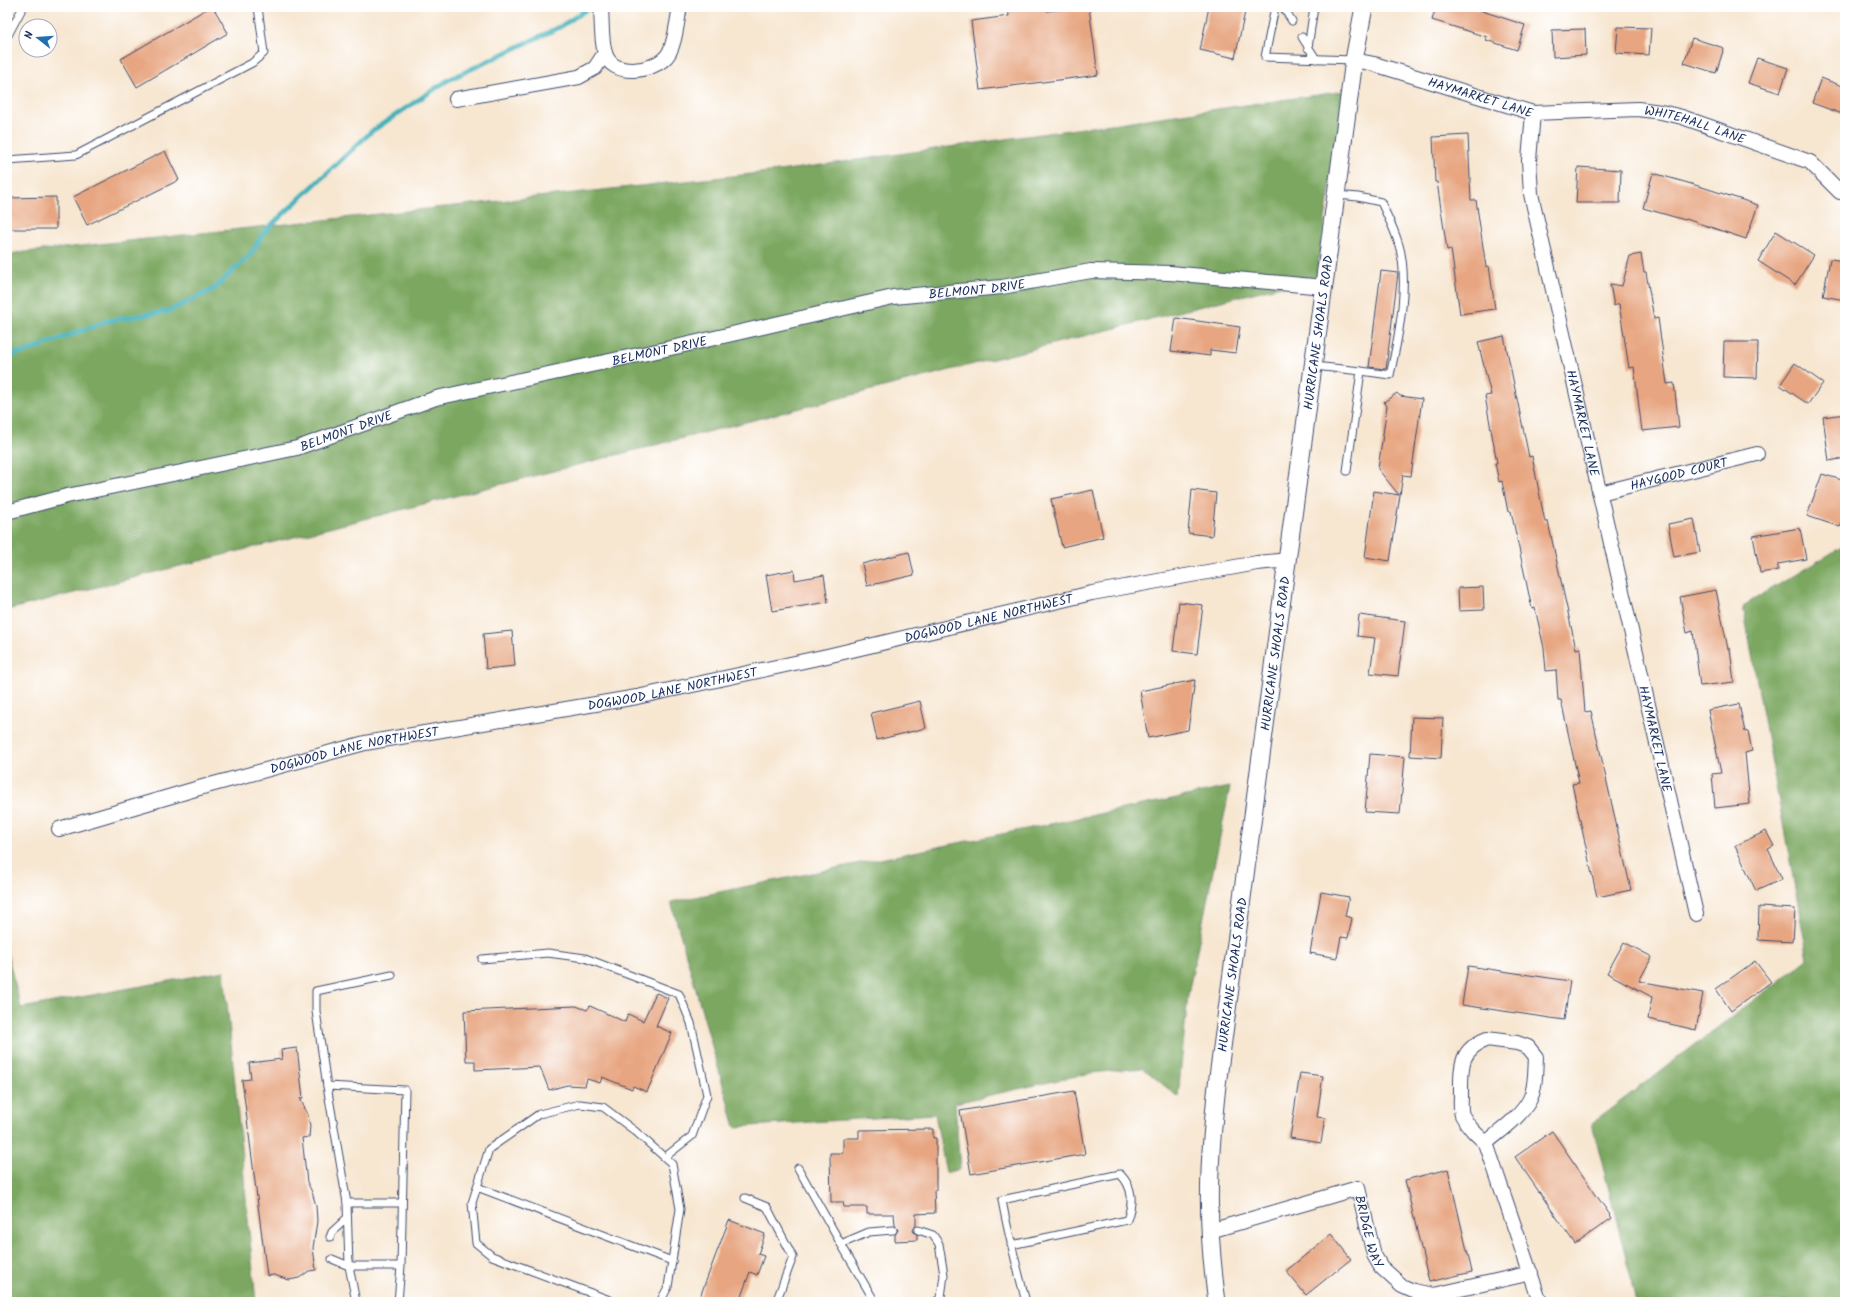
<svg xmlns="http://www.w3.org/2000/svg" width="1852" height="1309" viewBox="0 0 1852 1309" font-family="Kalam,sans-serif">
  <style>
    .forest { fill: #7ba760; stroke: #4b6b5f }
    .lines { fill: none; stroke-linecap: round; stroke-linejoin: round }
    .stream { stroke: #41b1bb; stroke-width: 5 }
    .building { fill: #e7a681 }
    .service-casing { stroke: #3c4a6f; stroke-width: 9 }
    .minor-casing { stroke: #3c4a6f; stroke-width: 16 }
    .tertiary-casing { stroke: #3c4a6f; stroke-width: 19 }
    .service { stroke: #fff; stroke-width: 7 }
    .minor { stroke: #fff; stroke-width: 14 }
    .tertiary { stroke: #fff; stroke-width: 17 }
    .labels { text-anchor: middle; stroke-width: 3.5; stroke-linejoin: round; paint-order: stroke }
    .street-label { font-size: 13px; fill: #1b2f5e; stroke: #fff }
  </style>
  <rect width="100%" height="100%" fill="#fff"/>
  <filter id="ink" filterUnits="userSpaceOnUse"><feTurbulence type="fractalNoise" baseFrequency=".025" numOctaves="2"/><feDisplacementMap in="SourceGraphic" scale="8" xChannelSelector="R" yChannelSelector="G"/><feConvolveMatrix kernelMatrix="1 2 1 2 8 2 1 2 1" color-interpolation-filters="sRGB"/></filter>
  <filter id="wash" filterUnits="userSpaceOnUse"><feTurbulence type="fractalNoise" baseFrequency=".012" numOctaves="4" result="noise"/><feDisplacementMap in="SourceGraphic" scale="16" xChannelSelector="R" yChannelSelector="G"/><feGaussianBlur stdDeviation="0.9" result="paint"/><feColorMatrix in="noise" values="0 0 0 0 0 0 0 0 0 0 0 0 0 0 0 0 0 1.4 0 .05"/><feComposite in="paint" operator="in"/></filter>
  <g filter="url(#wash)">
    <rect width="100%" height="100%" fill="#f7e6d0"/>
    <g class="forest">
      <polygon points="1345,91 1316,277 7,610 7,254 779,171"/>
      <polygon points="1845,545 1845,1290 1837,1302 1637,1302 1592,1123 1808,959 1743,606"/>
      <polygon points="1230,787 1188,995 1178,1097 1143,1068 1090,1073 955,1103 960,1169 946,1173 935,1114 735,1127 671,902"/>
      <polygon points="7,953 21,1008 224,971 256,1302 7,1302"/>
    </g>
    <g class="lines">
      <polyline class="stream" points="7,356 28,351 107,321 169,311 214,289 251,254 264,232 372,131 448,80 560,27 590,7"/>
    </g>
    <g id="blocks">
      <g class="building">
        <polygon points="210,7 213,7 228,33 137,87 121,59"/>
        <polygon points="1008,7 1047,7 1047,11 1089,7 1098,75 980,90 971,21 1009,16"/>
        <polygon points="1209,7 1246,7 1235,58 1200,50"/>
        <polygon points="1436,7 1470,7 1525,25 1517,50 1486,40 1487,37 1432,20"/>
        <polygon points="1618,27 1651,28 1649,55 1616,53"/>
        <polygon points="1585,29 1586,55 1553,57 1552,30"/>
        <polygon points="1692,38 1724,48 1716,73 1684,63"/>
        <polygon points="1757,58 1788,68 1780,93 1748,83"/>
        <polygon points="1821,78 1845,87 1845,115 1812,103"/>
        <polygon points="1468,135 1471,200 1476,200 1486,267 1489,266 1495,309 1460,314 1451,249 1447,250 1437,182 1435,182 1433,137"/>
        <polygon points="165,151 179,180 87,225 73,197"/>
        <polygon points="1578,167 1621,170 1620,203 1576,203"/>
        <polygon points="1653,173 1702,187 1758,205 1746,239 1686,219 1685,220 1643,208"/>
        <polygon points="56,197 56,229 7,229 7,198"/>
        <polygon points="1776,231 1814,255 1795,285 1758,261"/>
        <polygon points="1641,254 1644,272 1646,272 1654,319 1658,318 1667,384 1674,383 1679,427 1642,431 1634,367 1629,368 1619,304 1614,306 1610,284 1622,286 1630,256"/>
        <polygon points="1830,259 1845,261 1845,300 1823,296"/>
        <polygon points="1381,271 1398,273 1386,369 1369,367"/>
        <polygon points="1176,318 1240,327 1236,353 1210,350 1210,356 1171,351"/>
        <polygon points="1504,336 1529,457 1532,456 1545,522 1548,522 1576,649 1580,648 1585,712 1591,711 1631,890 1597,897 1572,784 1579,783 1561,700 1558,700 1556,670 1546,671 1544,648 1535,608 1532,609 1511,511 1508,512 1502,481 1499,482 1495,463 1497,463 1485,396 1491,395 1478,342"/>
        <polygon points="1724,342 1758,342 1757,378 1723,377"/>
        <polygon points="1795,363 1823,383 1808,404 1780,385"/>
        <polygon points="1397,393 1400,396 1422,399 1411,476 1403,475 1390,561 1365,557 1374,491 1399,495 1378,469 1387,406 1384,402"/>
        <polygon points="1845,414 1845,458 1829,461 1823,417"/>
        <polygon points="1822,474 1845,481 1845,513 1840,527 1807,516"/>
        <polygon points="1093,490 1103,537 1062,547 1051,499"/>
        <polygon points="1192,490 1216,493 1212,536 1188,533"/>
        <polygon points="1694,519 1700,552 1674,557 1668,524"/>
        <polygon points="1800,528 1806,559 1778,564 1778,570 1760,573 1753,536"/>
        <polygon points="909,552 914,575 867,586 862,564"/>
        <polygon points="794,570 795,580 824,575 828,602 772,611 766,575"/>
        <polygon points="1483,587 1484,610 1459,611 1458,588"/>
        <polygon points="1716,590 1728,649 1730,649 1734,682 1700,686 1693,631 1687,633 1680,597"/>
        <polygon points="1179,602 1203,605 1197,654 1173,651"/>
        <polygon points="1359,615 1405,621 1398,676 1370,673 1375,638 1357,636"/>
        <polygon points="512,631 515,666 486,669 483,634"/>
        <polygon points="1195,680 1188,730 1148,738 1140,691"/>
        <polygon points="920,701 926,728 877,740 871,713"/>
        <polygon points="1739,704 1745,732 1748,731 1752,751 1745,753 1750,804 1715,808 1712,774 1721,773 1708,710"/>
        <polygon points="1412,717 1443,718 1441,758 1410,756"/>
        <polygon points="1370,754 1405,757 1400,814 1365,812"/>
        <polygon points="1766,831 1774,846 1768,849 1782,879 1756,891 1735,846"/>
        <polygon points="1321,892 1349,897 1345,916 1352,918 1348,938 1341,937 1337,958 1310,953"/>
        <polygon points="1759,907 1795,909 1793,942 1758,940"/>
        <polygon points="1624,942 1652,957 1639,981 1703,993 1696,1030 1648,1019 1652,997 1607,973"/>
        <polygon points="1755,961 1771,982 1731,1011 1716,989"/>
        <polygon points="1468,966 1570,981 1564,1020 1462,1005"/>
        <polygon points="656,993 668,998 656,1026 672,1033 647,1092 633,1086 632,1089 602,1077 600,1083 587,1079 585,1086 567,1085 549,1090 540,1067 475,1070 475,1061 466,1061 464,1011 576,1006 587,1010 590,1006 625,1022 628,1014 643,1021"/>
        <polygon points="297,1048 303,1098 300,1098 308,1115 310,1126 309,1137 302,1138 307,1182 312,1192 316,1206 317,1221 313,1248 316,1270 309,1271 299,1278 289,1280 274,1275 267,1276 242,1080 251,1079 249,1063 282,1059 281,1050"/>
        <polygon points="1300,1073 1323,1076 1317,1117 1325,1118 1321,1143 1290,1138"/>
        <polygon points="1074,1091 1085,1154 971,1174 960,1111"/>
        <polygon points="933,1129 933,1138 936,1138 936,1190 934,1190 935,1213 916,1214 916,1225 913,1231 917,1235 917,1240 895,1241 895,1235 898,1230 895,1225 894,1214 867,1214 867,1207 844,1207 843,1202 831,1202 830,1153 843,1153 843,1138 859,1138 859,1130"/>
        <polygon points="1552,1131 1612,1218 1575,1244 1515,1157"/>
        <polygon points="1448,1169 1472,1272 1429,1282 1405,1180"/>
        <polygon points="729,1220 765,1234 758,1254 764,1256 757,1275 750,1272 739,1302 698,1302"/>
        <polygon points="1331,1234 1351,1259 1306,1295 1286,1271"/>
      </g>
    </g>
  </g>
  <g filter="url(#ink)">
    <use href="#blocks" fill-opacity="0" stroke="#3c4a6f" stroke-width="1"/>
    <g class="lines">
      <defs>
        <g id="service">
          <polyline points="1275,7 1265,57 1354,60"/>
          <polyline points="1283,7 1292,21"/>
          <polyline points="7,37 23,7"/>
          <polyline points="1302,37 1316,59"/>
          <polyline points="1308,48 1314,7"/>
          <polyline points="7,160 76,155 252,63 264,53 258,7"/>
          <path d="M1337,195L1358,197L1381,202C1386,214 1393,226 1397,239C1411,276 1399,336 1390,375L1361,371"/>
          <polyline points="1314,366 1361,371 1347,471"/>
          <polyline points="482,959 548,953 585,958 679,994 691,1023 707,1095 692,1136 665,1157"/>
          <polyline points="327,1086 316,1011 316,991 392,975"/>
          <polyline points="798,1168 841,1244"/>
          <polyline points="477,1187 672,1261"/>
          <polyline points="745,1198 767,1207 793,1257 776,1302"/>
          <polyline points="347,1203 402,1203"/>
          <polyline points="918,1230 933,1235 939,1244 944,1275 941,1297 936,1302"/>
          <polyline points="330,1237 332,1232 347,1218"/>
          <path d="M1011,1245L1127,1220C1133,1203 1134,1188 1120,1174L1002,1200C1008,1234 1017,1268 1026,1302"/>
          <polyline points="332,1259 349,1266 356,1302"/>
          <polyline points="398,1302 401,1266 405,1090 327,1086 347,1203 349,1266 401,1266"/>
          <polyline points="615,1302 492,1256 476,1243 472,1203 489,1149 539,1114 580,1104 603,1107 635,1131 672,1164 680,1209 668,1287 660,1302"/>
          <polyline points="875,1302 841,1244 869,1232 893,1230"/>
        </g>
        <g id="minor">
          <path d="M601,7C602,21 601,40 605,53C612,78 652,72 666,57C675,48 677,20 680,7"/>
          <path id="s1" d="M1354,60L1374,64L1533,113L1638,109L1661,112L1682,117L1810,162L1840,192"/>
          <polyline points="456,99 579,77 595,68 605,53"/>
          <path id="s2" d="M1533,113L1529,160L1531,194L1696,914"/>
          <path id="s3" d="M1600,493L1757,454"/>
          <path id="s4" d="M7,512L67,496L297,448L436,398L680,346L893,297L1002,287L1091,271L1170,273L1324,287"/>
          <path id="s5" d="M59,829L199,788L365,743L637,697L827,656L1092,593L1257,563L1288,560"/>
          <path d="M1487,1039L1517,1043L1528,1047L1536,1057C1535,1071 1536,1087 1530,1099C1521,1117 1501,1130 1486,1143C1477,1135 1468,1127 1462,1115C1460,1110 1461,1100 1461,1094C1461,1067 1459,1050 1487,1039Z"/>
          <polyline points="1486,1143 1540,1302"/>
          <path id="s6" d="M1210,1231L1358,1188L1374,1255L1381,1267L1402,1286L1413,1291L1434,1295L1531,1273"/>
        </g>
        <g id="tertiary">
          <path id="s7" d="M1217,1302C1211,1259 1208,1215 1210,1171C1211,1142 1214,1114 1217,1085L1354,60L1364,7"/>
        </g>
      </defs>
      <use href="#service" class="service-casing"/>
      <use href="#minor" class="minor-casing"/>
      <use href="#tertiary" class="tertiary-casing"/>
      <use href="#service" class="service"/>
      <use href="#minor" class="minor"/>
      <use href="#tertiary" class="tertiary"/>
    </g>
  </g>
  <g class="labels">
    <g class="street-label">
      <text dy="5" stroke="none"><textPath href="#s1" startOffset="132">HAYMARKET LANE</textPath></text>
      <text dy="5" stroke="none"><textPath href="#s1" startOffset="351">WHITEHALL LANE</textPath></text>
      <text dy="5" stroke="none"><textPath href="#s4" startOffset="997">BELMONT DRIVE</textPath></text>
      <text dy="5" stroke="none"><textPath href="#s7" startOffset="977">HURRICANE SHOALS ROAD</textPath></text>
      <text dy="5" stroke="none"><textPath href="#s4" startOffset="673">BELMONT DRIVE</textPath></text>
      <text dy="5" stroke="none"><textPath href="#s2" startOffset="316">HAYMARKET LANE</textPath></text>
      <text dy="5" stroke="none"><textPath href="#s4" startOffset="349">BELMONT DRIVE</textPath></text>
      <text dy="5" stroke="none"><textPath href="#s3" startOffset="81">HAYGOOD COURT</textPath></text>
      <text dy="5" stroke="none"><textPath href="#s5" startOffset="954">DOGWOOD LANE NORTHWEST</textPath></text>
      <text dy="5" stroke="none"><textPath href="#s7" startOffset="653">HURRICANE SHOALS ROAD</textPath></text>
      <text dy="5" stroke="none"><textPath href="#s5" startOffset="630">DOGWOOD LANE NORTHWEST</textPath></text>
      <text dy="5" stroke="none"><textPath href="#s2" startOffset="640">HAYMARKET LANE</textPath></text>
      <text dy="5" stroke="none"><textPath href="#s5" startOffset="306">DOGWOOD LANE NORTHWEST</textPath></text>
      <text dy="5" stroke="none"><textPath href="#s7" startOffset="329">HURRICANE SHOALS ROAD</textPath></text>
      <text dy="5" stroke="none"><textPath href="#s6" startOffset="199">BRIDGE WAY</textPath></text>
    </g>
  </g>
  <rect width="1852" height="1309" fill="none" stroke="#fff" stroke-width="24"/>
  <g transform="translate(38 38) rotate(287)"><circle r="19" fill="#ffffff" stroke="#a4acbf"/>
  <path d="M0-3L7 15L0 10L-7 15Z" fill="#1f6fb2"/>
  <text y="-6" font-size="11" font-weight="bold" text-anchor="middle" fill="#1b2f5e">N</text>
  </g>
</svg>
